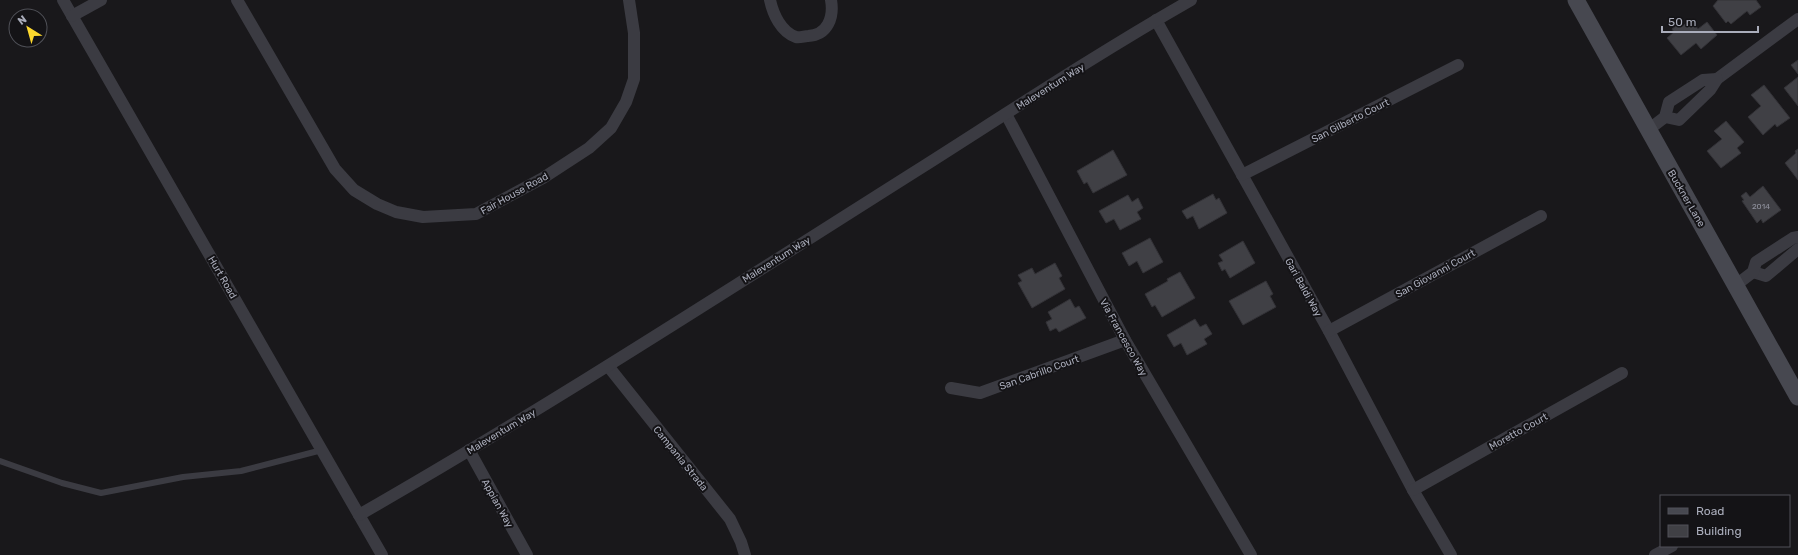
<svg xmlns="http://www.w3.org/2000/svg" width="1798" height="555" viewBox="0 0 1798 555" font-family="Rubik,sans-serif">
  <style>
    .building { fill: #404045; stroke: #333237 }
    .lines { fill: none; stroke-linecap: round; stroke-linejoin: round }
    .service { stroke: #3b3b42; stroke-width: 6 }
    .minor { stroke: #3b3b42; stroke-width: 12 }
    .secondary { stroke: #474850; stroke-width: 17 }
    .labels { text-anchor: middle; stroke-width: 4; stroke-linejoin: round; paint-order: stroke }
    .number-label { font-size: 8px; fill: #90929e }
    .street-label { font-size: 10px; fill: #aaadbb; stroke: #141316 }
  </style>
  <rect width="100%" height="100%" fill="#19181b"/>
  <g class="building">
    <polygon points="1718,0 1756,0 1761,7 1750,15 1747,11 1731,24 1728,21 1726,23 1713,6"/>
    <polygon points="1691,20 1698,29 1707,22 1717,35 1701,49 1696,43 1681,55 1667,38 1674,32 1672,29 1679,24 1681,27"/>
    <polygon points="1798,60 1798,74 1791,65"/>
    <polygon points="1798,77 1798,106 1784,88"/>
    <polygon points="1764,85 1790,118 1777,127 1775,124 1763,135 1748,117 1761,106 1751,95"/>
    <polygon points="1726,121 1744,142 1737,148 1741,153 1721,168 1707,151 1722,139 1714,131"/>
    <polygon points="1798,149 1798,180 1785,163 1796,153 1795,151"/>
    <polygon points="1113,150 1127,175 1093,193 1087,182 1084,184 1077,171"/>
    <polygon points="1763,186 1781,210 1763,223 1761,219 1757,223 1742,201 1744,200 1741,196 1746,192 1750,197"/>
    <polygon points="1213,194 1216,200 1219,198 1227,213 1199,229 1193,216 1187,219 1182,211"/>
    <polygon points="1128,195 1132,202 1138,198 1143,208 1137,212 1141,219 1120,230 1114,219 1106,223 1099,211"/>
    <polygon points="1150,238 1163,262 1143,273 1137,261 1129,266 1122,253"/>
    <polygon points="1243,241 1255,263 1230,278 1225,269 1222,271 1218,263 1223,261 1219,255"/>
    <polygon points="1055,263 1062,276 1059,278 1065,289 1032,308 1018,283 1022,281 1018,275 1032,268 1035,274"/>
    <polygon points="1180,272 1195,298 1162,317 1155,305 1152,307 1145,294 1168,281 1167,279"/>
    <polygon points="1266,281 1273,294 1270,296 1276,307 1243,325 1229,301"/>
    <polygon points="1070,299 1075,308 1079,306 1086,318 1059,332 1056,328 1050,331 1046,322 1052,319 1048,312"/>
    <polygon points="1195,319 1200,327 1206,324 1212,334 1204,339 1207,344 1187,355 1181,343 1174,347 1167,335"/>
  </g>
  <g class="lines">
    <polyline class="service" points="0,461 62,483 101,493 183,477 241,471 322,450"/>
    <g class="minor">
      <polyline points="63,0 382,555"/>
      <polyline points="237,0 335,169 354,190 377,204 396,212 423,217 476,214 543,178 589,148 611,128 626,102 634,79 634,33 629,0"/>
      <path d="M770,0C773,14 781,32 796,37C799,38 805,36 808,36C828,35 834,17 831,0"/>
      <polyline points="72,16 101,0"/>
      <polyline points="1156,20 1329,331 1413,490 1451,555"/>
      <polyline points="1717,79 1798,19"/>
      <polyline points="1006,114 1125,340 1251,555"/>
      <polyline points="1648,130 1665,117 1669,102 1703,80 1717,79 1710,90 1679,120 1665,117"/>
      <polyline points="1242,175 1458,65"/>
      <polyline points="1753,272 1766,276 1798,249"/>
      <polyline points="1736,285 1753,272 1756,262 1793,238 1798,237"/>
      <polyline points="1329,331 1541,216"/>
      <polyline points="608,366 730,519 741,542 745,555"/>
      <polyline points="951,388 980,393 1125,340"/>
      <polyline points="469,450 527,555"/>
      <polyline points="1413,490 1622,373"/>
      <path d="M359,515C551,405 737,284 924,166C1012,110 1100,52 1191,0"/>
      <polyline points="1655,555 1672,546"/>
    </g>
    <polyline class="secondary" points="1576,0 1798,397"/>
  </g>
  <g class="labels">
    <g class="number-label">
      <text x="1761" y="209">2014</text>
    </g>
    <g class="street-label">
      <text transform="translate(1050 86) rotate(-32)" y="4">Maleventum Way</text>
      <text transform="translate(1350 120) rotate(-27)" y="4">San Gilberto Court</text>
      <text transform="translate(514 193) rotate(-29)" y="4">Fair House Road</text>
      <text transform="translate(1687 198) rotate(60)" y="4">Buckner Lane</text>
      <text transform="translate(776 259) rotate(-32)" y="4">Maleventum Way</text>
      <text transform="translate(1435 273) rotate(-29)" y="4">San Giovanni Court</text>
      <text transform="translate(223 277) rotate(60)" y="4">Hurt Road</text>
      <text transform="translate(1304 287) rotate(61)" y="4">Gari Baldi Way</text>
      <text transform="translate(1124 337) rotate(61)" y="4">Via Francesco Way</text>
      <text transform="translate(1039 372) rotate(-20)" y="4">San Cabrillo Court</text>
      <text transform="translate(501 431) rotate(-31)" y="4">Maleventum Way</text>
      <text transform="translate(1518 431) rotate(-29)" y="4">Moretto Court</text>
      <text transform="translate(681 458) rotate(51)" y="4">Campania Strada</text>
      <text transform="translate(498 503) rotate(61)" y="4">Appian Way</text>
    </g>
  </g>
  <rect x="1660" y="495" width="130" height="52" fill="#141316" stroke="#505158"/>
  <rect x="1668" y="508" width="20" height="6" fill="#474850" stroke="#505158"/>
  <text x="1696" y="515" font-size="12" fill="#aaadbb">Road</text>
  <rect x="1668" y="525" width="20" height="12" fill="#404045" stroke="#505158"/>
  <text x="1696" y="535" font-size="12" fill="#aaadbb">Building</text>
  <g transform="translate(28 28) rotate(323)"><circle r="19" fill="#141316" stroke="#505158"/>
  <path d="M0-3L7 15L0 10L-7 15Z" fill="#fdd82e"/>
  <text y="-6" font-size="11" font-weight="bold" text-anchor="middle" fill="#aaadbb">N</text>
  </g>
  <path d="M1662 26v6h96v-6" fill="none" stroke="#aaadbb" stroke-width="2"/>
  <text x="1668" y="26" font-size="12" fill="#aaadbb" stroke="#141316" stroke-width="3" paint-order="stroke">50 m</text>
</svg>
